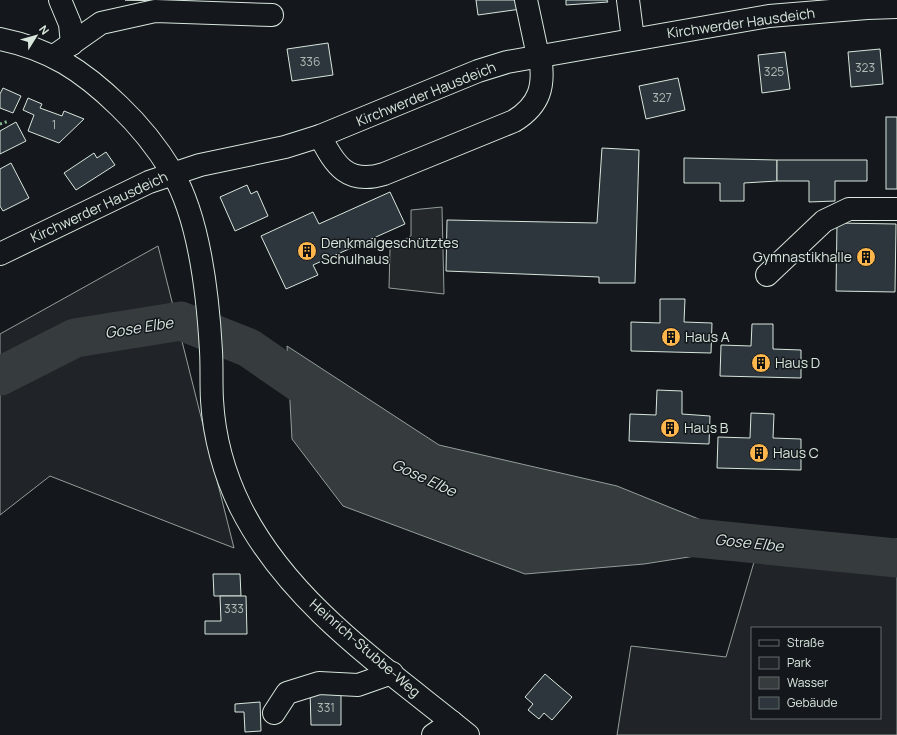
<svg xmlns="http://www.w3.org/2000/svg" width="897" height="735" viewBox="0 0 897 735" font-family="Manrope,sans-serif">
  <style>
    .green { fill: #202428; stroke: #939e99; fill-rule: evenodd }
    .parking { fill: #24282b; stroke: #939e99 }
    .water { fill: #363b3e; stroke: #939e99 }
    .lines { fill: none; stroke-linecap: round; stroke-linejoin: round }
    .river { stroke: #363b3e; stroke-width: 39 }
    .building { fill: #2c363c; stroke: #d8e6dc }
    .minor-casing { stroke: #d8e6dc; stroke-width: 24 }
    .major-casing { stroke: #d8e6dc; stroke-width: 24 }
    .minor { stroke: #14181c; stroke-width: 22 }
    .major { stroke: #14181c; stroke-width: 22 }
    .hedge { stroke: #8ac095; stroke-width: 3; stroke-dasharray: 2 3; stroke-linecap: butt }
    .labels { text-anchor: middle; stroke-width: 3; stroke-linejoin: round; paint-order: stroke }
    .number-label { font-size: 12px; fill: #adbab4 }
    .street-label { font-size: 14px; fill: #d8e6dc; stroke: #14181c }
    .poi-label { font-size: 14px; fill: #d8e6dc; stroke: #14181c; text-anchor: start }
    .water-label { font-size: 15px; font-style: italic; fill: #d8e6dc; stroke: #14181c }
  </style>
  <rect width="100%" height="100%" fill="#14181c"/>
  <g class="green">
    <polygon points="158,246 234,548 50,476 0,515 0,334"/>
    <path d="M762,535L883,541L897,539V735H617L631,646L726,657ZM752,628H880V718H752Z"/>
  </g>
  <polygon class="parking" points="442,207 444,294 389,288 390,249 411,236 411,210"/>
  <polygon class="water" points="287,346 439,445 617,486 716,526 721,552 644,564 525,574 343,506 292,439"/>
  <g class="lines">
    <g class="river">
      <polyline points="0,376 75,338 181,321 249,348 320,397 331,407"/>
      <polyline points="666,535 897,558"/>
    </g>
  </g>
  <g class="building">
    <polygon points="125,0 161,0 161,1"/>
    <polygon points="476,0 520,0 521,9 478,15"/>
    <polygon points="566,0 607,0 608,2 566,5"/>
    <polygon points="328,43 333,75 292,81 287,49"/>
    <polygon points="880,49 883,84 851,87 848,52"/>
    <polygon points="785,52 790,89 762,93 758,55"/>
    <polygon points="678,78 685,110 646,119 639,86"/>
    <polygon points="3,88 21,96 13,113 0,108 0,94"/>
    <polygon points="28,98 42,104 40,108 62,116 64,111 84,119 59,143 28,131 34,115 23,110"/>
    <rect x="886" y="117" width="11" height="72"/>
    <polygon points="16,122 26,141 0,154 0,131"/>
    <polygon points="602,148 639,150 635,283 599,283 599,277 446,271 447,220 597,223"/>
    <polygon points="106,152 115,165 76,190 64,173 94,153 97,158"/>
    <polygon points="684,158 777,160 777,181 744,183 744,201 720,201 720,183 684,183"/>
    <polygon points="777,160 867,160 867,181 835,181 835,201 809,202 809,181 777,181"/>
    <polygon points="11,163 29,198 3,211 0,206 0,169"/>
    <polygon points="247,185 251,194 257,191 268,216 235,231 220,197"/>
    <polygon points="390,192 405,224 313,265 318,275 286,289 261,236 313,212 319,224"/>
    <polygon points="837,223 896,224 895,292 836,291"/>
    <polygon points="660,299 685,299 684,322 712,323 711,353 631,351 631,322 660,323"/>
    <polygon points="752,324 773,324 773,349 801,350 801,378 720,376 721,345 751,346"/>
    <polygon points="657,390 682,391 682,414 710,416 709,444 629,441 630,414 656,415"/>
    <polygon points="751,413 774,414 773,438 801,439 801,470 717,468 718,437 750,438"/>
    <polygon points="213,574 240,574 241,596 214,596"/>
    <polygon points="220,596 246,596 247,634 205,634 205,621 221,621"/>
    <polygon points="545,674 572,697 552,720 544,713 539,719 528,710 533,704 525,697"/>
    <polygon points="310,691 341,691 341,725 311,725"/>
    <polygon points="260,702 261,731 245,732 244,712 235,712 235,704"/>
  </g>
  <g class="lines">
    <defs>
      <g id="minor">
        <polyline points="60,0 70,24 72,44"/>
        <polyline points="526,0 538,56"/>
        <polyline points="628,0 633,39"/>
        <polyline points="54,56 101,23 155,11 272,15"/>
        <path d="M320,136C335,166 348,185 384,174L514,121C540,105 545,86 540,56"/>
        <polyline points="0,254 149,182 200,165 285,147 320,136 478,71 507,62 769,16 867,8 897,7"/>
        <polyline points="767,275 824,221 849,209 897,209"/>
        <polyline points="274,713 287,693 319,683 358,685 392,673"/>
        <polyline points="433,735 452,722"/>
      </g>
      <path id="major" d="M0,39C50,49 83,71 119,106C139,125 158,149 172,172C200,219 208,297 211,351C212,367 211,384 212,400C214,437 225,476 241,508C290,605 386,668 468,735"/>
    </defs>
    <use href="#minor" class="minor-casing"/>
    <use href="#major" class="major-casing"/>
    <use href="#minor" class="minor"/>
    <use href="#major" class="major"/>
    <polyline class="hedge" points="0,124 9,121"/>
  </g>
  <defs>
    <symbol id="building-disc" viewBox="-11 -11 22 22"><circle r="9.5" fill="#ffb74d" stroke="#14181c"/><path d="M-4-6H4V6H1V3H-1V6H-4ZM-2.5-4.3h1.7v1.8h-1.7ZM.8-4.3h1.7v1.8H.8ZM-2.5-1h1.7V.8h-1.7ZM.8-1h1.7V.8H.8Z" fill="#111"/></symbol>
  </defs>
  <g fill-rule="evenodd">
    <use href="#building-disc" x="296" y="240" width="22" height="22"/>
    <use href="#building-disc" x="855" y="246" width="22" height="22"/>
    <use href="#building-disc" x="660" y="326" width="22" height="22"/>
    <use href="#building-disc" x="750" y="352" width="22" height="22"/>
    <use href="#building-disc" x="659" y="417" width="22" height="22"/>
    <use href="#building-disc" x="748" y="442" width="22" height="22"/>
  </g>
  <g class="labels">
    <g class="number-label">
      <text x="310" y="66">336</text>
      <text x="865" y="72">323</text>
      <text x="774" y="76">325</text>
      <text x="662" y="102">327</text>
      <text x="54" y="129">1</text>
      <text x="234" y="613">333</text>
      <text x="326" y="712">331</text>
    </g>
    <g class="street-label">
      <text transform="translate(741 23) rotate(-8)" y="5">Kirchwerder Hausdeich</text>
      <text transform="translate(426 94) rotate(-22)" y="5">Kirchwerder Hausdeich</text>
      <text transform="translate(99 207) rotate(-25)" y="5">Kirchwerder Hausdeich</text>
      <text transform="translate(365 648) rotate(41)" y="5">Heinrich-Stubbe-Weg</text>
    </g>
    <g class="poi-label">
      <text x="321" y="248">Denkmalgeschütztes<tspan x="321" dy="16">Schulhaus</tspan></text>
      <text x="852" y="262" text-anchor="end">Gymnastikhalle</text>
      <text x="685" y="342">Haus A</text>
      <text x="775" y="368">Haus D</text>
      <text x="684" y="433">Haus B</text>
      <text x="773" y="458">Haus C</text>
    </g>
    <g class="water-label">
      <text transform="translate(139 328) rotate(-9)" y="5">Gose Elbe</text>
      <text transform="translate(424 478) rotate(25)" y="5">Gose Elbe</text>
      <text transform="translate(749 543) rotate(6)" y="5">Gose Elbe</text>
    </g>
  </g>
  <rect x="751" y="627" width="130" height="92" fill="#14181c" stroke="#626a69"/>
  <rect x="759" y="640" width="20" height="6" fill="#14181c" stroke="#626a69"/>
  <text x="787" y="647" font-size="12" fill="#d8e6dc">Straße</text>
  <rect x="759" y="657" width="20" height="12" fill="#202428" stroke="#626a69"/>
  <text x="787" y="667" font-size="12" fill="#d8e6dc">Park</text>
  <rect x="759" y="677" width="20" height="12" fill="#363b3e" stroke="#626a69"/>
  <text x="787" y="687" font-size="12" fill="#d8e6dc">Wasser</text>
  <rect x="759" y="697" width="20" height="12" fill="#2c363c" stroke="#626a69"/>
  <text x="787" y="707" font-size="12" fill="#d8e6dc">Gebäude</text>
  <g transform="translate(36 36) rotate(53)" stroke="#14181c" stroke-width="3" paint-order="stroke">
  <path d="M0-3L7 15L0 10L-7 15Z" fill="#d8e6dc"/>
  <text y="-6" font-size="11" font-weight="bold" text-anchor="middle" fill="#d8e6dc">N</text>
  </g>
</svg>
